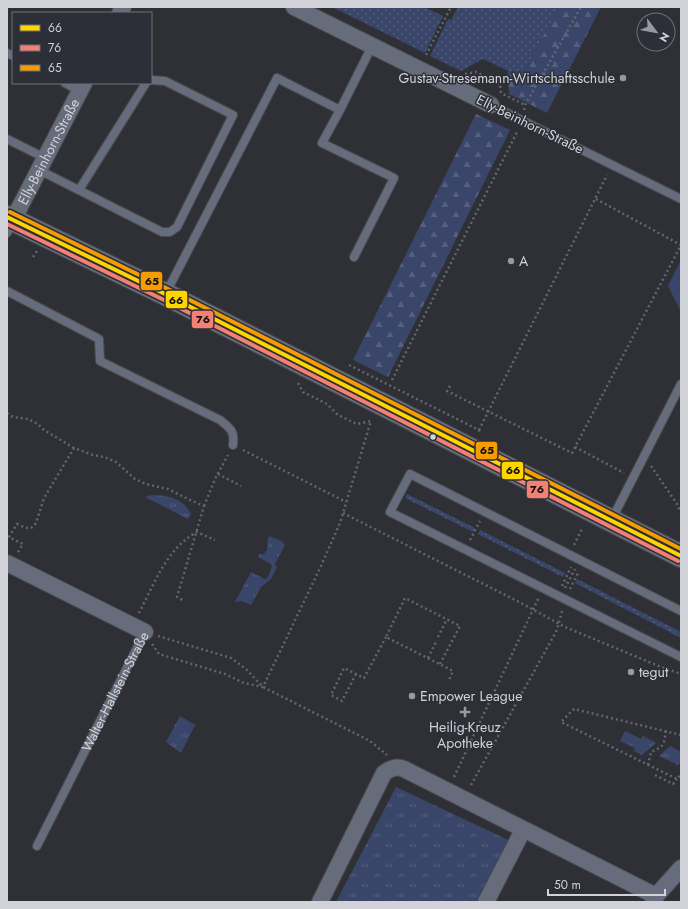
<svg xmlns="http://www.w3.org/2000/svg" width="688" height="909" viewBox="0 0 688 909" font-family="Jost,sans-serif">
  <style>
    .grass { fill: url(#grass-dots) }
    .forest { fill: url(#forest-firs) }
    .park { fill: url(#park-tufts) }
    .pitch { fill: #39466a }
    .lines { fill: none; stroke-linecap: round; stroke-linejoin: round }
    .lane-casing { stroke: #4a4b4e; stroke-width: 10 }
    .street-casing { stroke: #4a4b4e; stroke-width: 18 }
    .secondary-casing { stroke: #4a4b4e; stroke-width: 24 }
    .path { stroke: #636670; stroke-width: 2.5; stroke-dasharray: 2 3; stroke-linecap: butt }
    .lane { stroke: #666c7b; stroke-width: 8 }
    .street { stroke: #666c7b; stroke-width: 16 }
    .secondary { stroke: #696e7e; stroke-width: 22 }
    .bus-1-casing { stroke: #2c2f38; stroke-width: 7 }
    .bus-2-casing { stroke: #2c2f38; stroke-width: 7 }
    .bus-3-casing { stroke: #2c2f38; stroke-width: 7 }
    .bus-1 { stroke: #ffd500; stroke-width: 4 }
    .bus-2 { stroke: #f38073; stroke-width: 4 }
    .bus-3 { stroke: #f59c00; stroke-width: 4 }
    .poi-dot { fill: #989a9f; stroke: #2c2f38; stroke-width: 1.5 }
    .bus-dot { fill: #d1d3d8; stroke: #2c2f38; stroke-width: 1.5 }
    .labels { text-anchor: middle; stroke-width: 3; stroke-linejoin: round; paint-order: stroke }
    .poi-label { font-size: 14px; fill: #d1d3d8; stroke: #2c2f38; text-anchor: start }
    .street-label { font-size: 14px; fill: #d1d3d8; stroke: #2c2f38 }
    .line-badge { stroke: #2c2f38; stroke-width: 1.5 }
    .pale-badge-label { font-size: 11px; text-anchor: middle; font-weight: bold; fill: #111 }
  </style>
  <defs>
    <pattern id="grass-dots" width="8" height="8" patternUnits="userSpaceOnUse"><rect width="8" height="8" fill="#39466a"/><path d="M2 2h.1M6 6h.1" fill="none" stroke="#55607f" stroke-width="1.8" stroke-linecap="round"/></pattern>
    <pattern id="forest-firs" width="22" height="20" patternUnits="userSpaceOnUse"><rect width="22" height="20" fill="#39466a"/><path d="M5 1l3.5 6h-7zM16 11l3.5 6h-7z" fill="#55607f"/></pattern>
    <pattern id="park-tufts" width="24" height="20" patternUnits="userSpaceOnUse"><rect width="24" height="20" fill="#39466a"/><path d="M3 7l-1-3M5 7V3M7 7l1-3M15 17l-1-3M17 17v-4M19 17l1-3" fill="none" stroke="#55607f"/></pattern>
  </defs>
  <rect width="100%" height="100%" fill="#2f3035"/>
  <g class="grass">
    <polygon points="332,7 424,7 443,16 425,53"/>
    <polygon points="458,7 559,7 521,77 483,59 461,71 430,56 448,19 451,20"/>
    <polygon points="407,494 475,528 473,532 405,498"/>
    <polygon points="480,530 565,573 563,577 478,534"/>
    <polygon points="577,579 681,632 681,638 575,583"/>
  </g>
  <g class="forest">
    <polygon points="559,7 601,7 547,113 509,94 508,70 521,77"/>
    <polygon points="476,114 510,130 388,377 353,360"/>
  </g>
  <g class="park">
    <path d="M151,495C168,495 183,498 191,514L188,519L145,497Z"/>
    <path d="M269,536L282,541L285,545L275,564L277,567L271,579L261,587L251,605L241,601L235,602L251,572L265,579L268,577L272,566L271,564L258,557L260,554H264C271,547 265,543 269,536Z"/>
    <polygon points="180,716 195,725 181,753 166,742"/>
    <polygon points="625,731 641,739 643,736 656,743 642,755 634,751 635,748 620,741"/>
    <polygon points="670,746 681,752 681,762 678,765 659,756"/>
    <polygon points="396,787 508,840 477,902 336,902"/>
  </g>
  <polygon class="pitch" points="681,260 681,312 668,286"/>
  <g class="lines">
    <defs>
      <g id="lane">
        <polyline points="7,53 13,56"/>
        <polyline points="65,83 80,91"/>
        <polyline points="491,105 681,199"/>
        <polyline points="340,110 322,143 394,178 354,257"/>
        <polyline points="7,139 45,158"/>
        <polyline points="39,170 162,232 170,232 177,227 233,115 165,81 151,80"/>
        <polyline points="79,190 146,83"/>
        <polyline points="7,233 13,221"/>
        <path d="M7,291L99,339L100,361L220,420C230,428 235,431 233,445"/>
        <polyline points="166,293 277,78 340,110 372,46"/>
        <polyline points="611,521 681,384"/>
        <polyline points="681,611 410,474 390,512 681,657"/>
        <path id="s1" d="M37,846L145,632"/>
      </g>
      <g id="street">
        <polyline points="294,7 491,105"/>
        <polyline points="120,13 123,7"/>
        <path id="s2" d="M13,220L84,83"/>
        <polyline points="7,563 145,632"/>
        <path d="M320,902L384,773C391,768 396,766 404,769L656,896"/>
        <polyline points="486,902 523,830"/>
        <polyline points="653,902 656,896 681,868"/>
      </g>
      <polyline id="secondary" points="7,217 165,294 681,556"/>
    </defs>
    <use href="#lane" class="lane-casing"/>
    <use href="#street" class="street-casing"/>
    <use href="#secondary" class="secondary-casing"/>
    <g class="path">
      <polyline points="426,55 451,7"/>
      <polyline points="465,74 476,72 500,84 501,93 525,105"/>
      <polyline points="524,110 525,105 581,7"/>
      <polyline points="596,199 681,245"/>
      <polyline points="33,257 37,251"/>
      <polyline points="349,365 479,430 480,434"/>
      <polyline points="392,380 518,130"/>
      <polyline points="298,383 303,392 327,404 338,415 357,424 371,421 372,421"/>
      <polyline points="450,386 447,391 572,453 681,245"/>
      <polyline points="7,413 13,417 28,419 38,424 44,430 74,448"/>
      <polyline points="479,430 607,175"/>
      <polyline points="575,447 624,473"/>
      <polyline points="243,450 346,502"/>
      <polyline points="651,466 677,504 681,513"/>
      <polyline points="218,474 241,486"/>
      <polyline points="204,506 216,477 228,455"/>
      <polyline points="343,513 523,604 565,627 661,667 681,674"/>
      <polyline points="470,540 480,521"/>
      <polyline points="574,545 583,527"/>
      <path d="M18,552L23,544L9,537L17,524C24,527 31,532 36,523L44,498L74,448L93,455L104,457L116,462L135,479L146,484L168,489L190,500L204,506L177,597L184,601"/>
      <polyline points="562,586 571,567"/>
      <polyline points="565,588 575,569"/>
      <polyline points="570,589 579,571"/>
      <path d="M139,613C154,584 167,548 197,532L215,540"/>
      <polyline points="158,636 231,658 246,669 263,687 370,741 387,755"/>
      <polyline points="438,637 447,619"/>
      <polyline points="152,644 159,654 225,674 244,683 263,687 321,566 340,523 371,421"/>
      <polyline points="428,658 437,640"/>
      <polyline points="440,664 460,626 405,598 386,637 453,671 448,682"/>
      <polyline points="356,674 342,701 331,695 344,668 364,678 386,637"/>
      <polyline points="681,735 574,709 561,722 677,779 681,774"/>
      <polyline points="648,765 651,752 661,747 664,743 666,731"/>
      <polyline points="655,775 673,784 677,779"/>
      <polyline points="454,777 539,597"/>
      <polyline points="471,785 557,630 562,611"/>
    </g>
    <use href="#lane" class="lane"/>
    <use href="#street" class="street"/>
    <use href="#secondary" class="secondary"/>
    <defs>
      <polyline id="bus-1" points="7,217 165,294 681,556"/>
      <polyline id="bus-2" points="7,224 162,299 678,561"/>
      <polyline id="bus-3" points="10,212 168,289 681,549"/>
    </defs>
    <use href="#bus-1" class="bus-1-casing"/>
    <use href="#bus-2" class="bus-2-casing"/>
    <use href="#bus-3" class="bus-3-casing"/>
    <use href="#bus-1" class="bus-1"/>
    <use href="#bus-2" class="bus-2"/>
    <use href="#bus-3" class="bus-3"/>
  </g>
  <g class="poi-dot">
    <circle cx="623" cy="78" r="4"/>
    <circle cx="511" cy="261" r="4"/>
    <circle cx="631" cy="672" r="4"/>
    <circle cx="412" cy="696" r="4"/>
    <path d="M463 706h4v4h4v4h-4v4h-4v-4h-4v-4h4z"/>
  </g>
  <circle class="bus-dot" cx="433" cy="437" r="3.5"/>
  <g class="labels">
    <g class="poi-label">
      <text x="615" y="83" text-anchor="end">Gustav-Stresemann-Wirtschaftsschule</text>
      <text x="519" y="266">A</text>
      <text x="639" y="677">tegut</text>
      <text x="420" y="701">Empower League</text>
      <text x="465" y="732" text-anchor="middle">Heilig-Kreuz<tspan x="465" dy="16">Apotheke</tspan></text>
    </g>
    <g class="street-label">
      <text transform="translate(530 124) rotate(26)" y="5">Elly-Beinhorn-Straße</text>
      <text dy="5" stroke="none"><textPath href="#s2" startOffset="77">Elly-Beinhorn-Straße</textPath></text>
      <text dy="5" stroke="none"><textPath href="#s1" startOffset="173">Walter-Hallstein-Straße</textPath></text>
    </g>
  </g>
  <g class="line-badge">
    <rect x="140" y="271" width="23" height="20" rx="4" fill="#f59c00"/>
    <rect x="165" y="290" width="23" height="19" rx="4" fill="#ffd500"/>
    <rect x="191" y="310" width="23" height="19" rx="4" fill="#f38073"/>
    <rect x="475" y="441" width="23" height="19" rx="4" fill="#f59c00"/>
    <rect x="501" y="461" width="23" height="19" rx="4" fill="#ffd500"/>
    <rect x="526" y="480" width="23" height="19" rx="4" fill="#f38073"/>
  </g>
  <g class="pale-badge-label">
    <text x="152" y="285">65</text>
    <text x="176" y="304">66</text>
    <text x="203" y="323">76</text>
    <text x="487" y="454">65</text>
    <text x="513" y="474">66</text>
    <text x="537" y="493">76</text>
  </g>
  <rect width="688" height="909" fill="none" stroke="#d1d3d8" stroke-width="16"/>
  <rect x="12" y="12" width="140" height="72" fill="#2c2f38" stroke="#6e7178"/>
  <rect x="20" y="25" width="20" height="6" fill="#ffd500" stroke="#6e7178"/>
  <text x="48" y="32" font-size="12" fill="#d1d3d8">66</text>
  <rect x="20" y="45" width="20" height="6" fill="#f38073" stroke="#6e7178"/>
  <text x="48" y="52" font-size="12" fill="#d1d3d8">76</text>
  <rect x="20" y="65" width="20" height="6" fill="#f59c00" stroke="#6e7178"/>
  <text x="48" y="72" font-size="12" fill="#d1d3d8">65</text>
  <g transform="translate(656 32) rotate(122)"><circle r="19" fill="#2c2f38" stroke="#6e7178"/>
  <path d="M0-3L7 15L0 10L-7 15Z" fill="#989a9f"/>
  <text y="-6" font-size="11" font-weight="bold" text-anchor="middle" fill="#d1d3d8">N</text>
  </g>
  <path d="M548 889v6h117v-6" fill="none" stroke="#d1d3d8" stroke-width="2"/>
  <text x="554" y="889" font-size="12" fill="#d1d3d8" stroke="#2c2f38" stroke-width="3" paint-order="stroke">50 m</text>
</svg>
